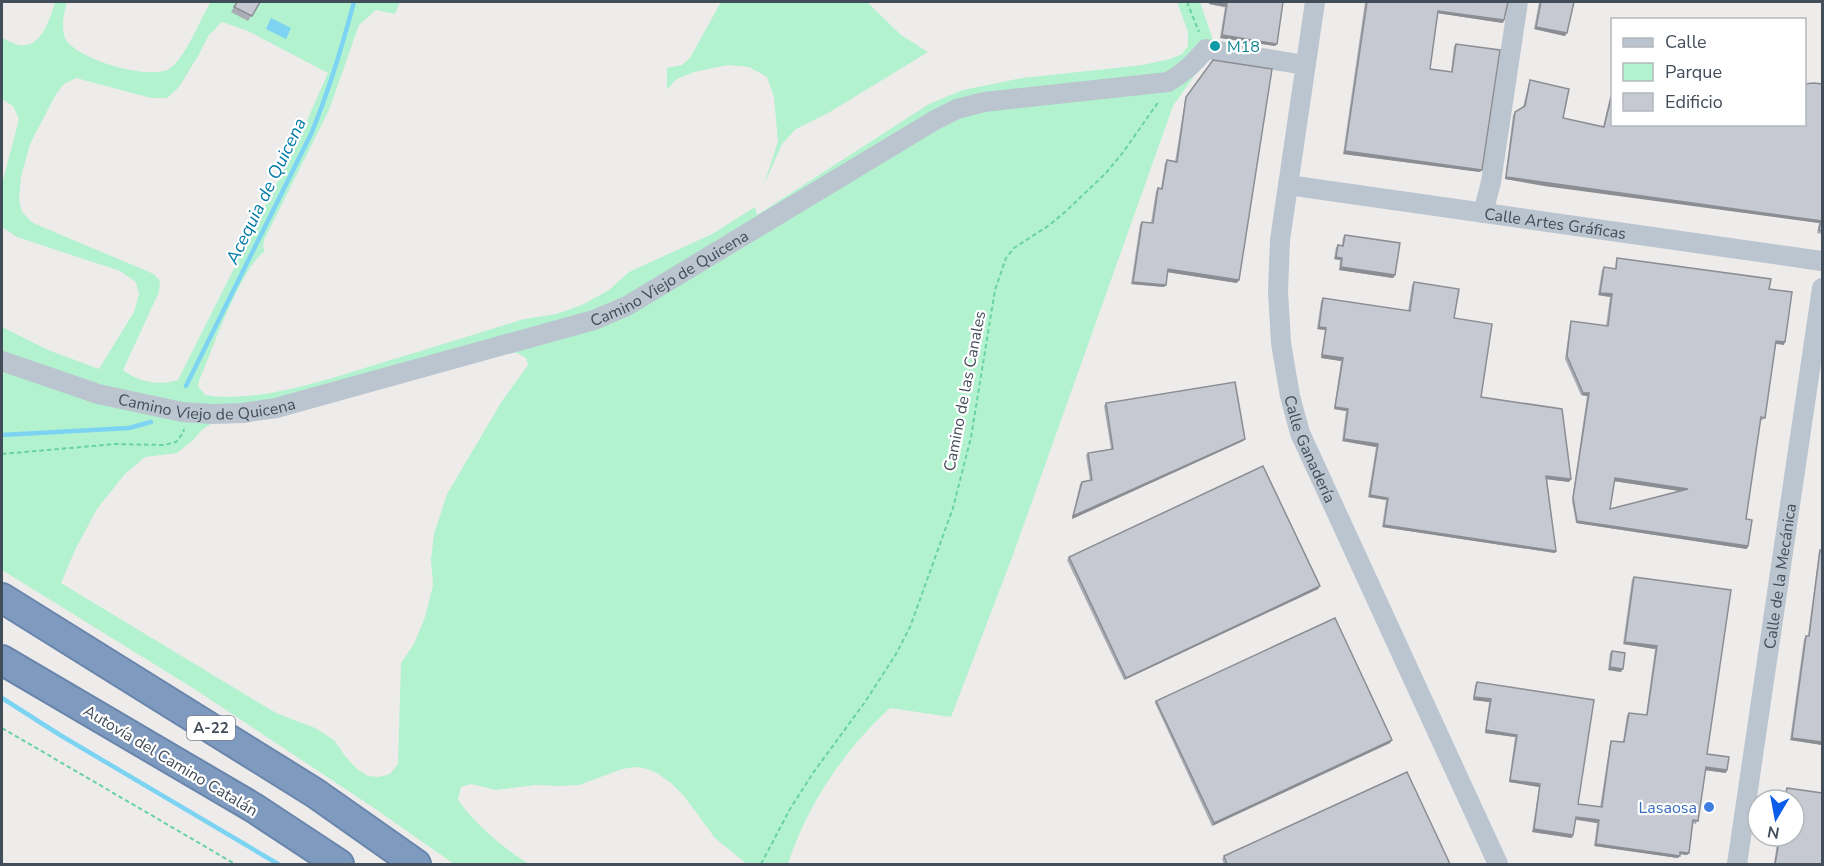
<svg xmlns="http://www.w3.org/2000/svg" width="1824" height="866" viewBox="0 0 1824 866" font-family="'Nunito Sans',sans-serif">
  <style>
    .green { fill: #b3f2cf; fill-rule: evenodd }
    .water { fill: #7dd3f2 }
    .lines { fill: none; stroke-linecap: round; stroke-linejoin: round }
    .stream { stroke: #7dd3f2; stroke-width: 4.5 }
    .highway-casing { stroke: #6985ab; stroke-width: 32 }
    .path { stroke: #69d2a4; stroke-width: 2; stroke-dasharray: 4.5 3; stroke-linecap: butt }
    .minor { stroke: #bac5cf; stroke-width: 20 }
    .highway { stroke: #7e9abf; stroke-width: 28 }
    .wall { fill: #aaadb5; fill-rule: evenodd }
    .shaded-wall { fill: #8b8d93 }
    .building { fill: #c6c9d2; stroke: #8b8d93; stroke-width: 1.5; fill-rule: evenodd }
    .culture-dot { fill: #0f9aa8; stroke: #fff; stroke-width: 2 }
    .shop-dot { fill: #3f7fe0; stroke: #fff; stroke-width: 2 }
    .labels { text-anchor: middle; stroke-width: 4.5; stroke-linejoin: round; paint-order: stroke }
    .shield { fill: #fff; stroke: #7b828c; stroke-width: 1.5 }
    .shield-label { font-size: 15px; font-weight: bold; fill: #424d5a }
    .culture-label { font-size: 16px; fill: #0d838f; stroke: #fff; text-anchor: start }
    .street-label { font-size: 16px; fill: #424d5a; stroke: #fff }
    .shop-label { font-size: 16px; fill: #366cbe; stroke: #fff; text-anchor: end }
    .water-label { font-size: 18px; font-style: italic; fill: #027aa6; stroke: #fff }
  </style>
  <rect width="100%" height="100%" fill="#eeebeb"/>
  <g class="green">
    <path d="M55,2H67C64,12 61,28 65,38C74,59 152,82 170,68C187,56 199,20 211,2H400L395,14L376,10L359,25L329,110L264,240L263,247L265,251C240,268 212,351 199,381L198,386L205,395C259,404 332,378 384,362C431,348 478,333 524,319L556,314L582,305L609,290L629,272L712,234L755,207L757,215L929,104L963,90L1022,78L1143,65L1170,59L1182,54L1188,46V32L1177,2H1200L1215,46L1173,106L1013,555L951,717L890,708C844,750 807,805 788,864H747L715,838L684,796L671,783L657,773L644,768L635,767L622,769L579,785L560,786L535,785L496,790L471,784L461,787L458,800C476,825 503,848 529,864H454L374,808L196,690L2,570V327L48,350L99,369L134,312L139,294L136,282L120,271L17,237L2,227V184L19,119L13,106L2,99V38C7,40 14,44 19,45C42,49 50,18 55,2ZM222,22L248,31L328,73L298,141L178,380C160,386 138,382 123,370L159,292L160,281L154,274L33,223L22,212L19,200L21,177L30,144L56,94L64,84L76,78L151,98H167L179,87L198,56L209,35ZM502,351L517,353L526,358L528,365L502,401L447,494L434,534L431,560L433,585L425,617L414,644L401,663L398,764L390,774L379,777L368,776L357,769L346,757L334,740L315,728L276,713L61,583L76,548L97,509L124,475L145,457L177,453L192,441L203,429L216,421Z"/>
    <polygon points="721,2 867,2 901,35 928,52 830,112 796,129 782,144 764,185 778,141 774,97 767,77 749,67 728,65 694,72 677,79 667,89 667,68 682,65 690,58"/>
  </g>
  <polygon class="water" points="271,18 291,28 286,39 266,29"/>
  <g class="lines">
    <g class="stream">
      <path d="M186,386L311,134C329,91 342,47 354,2"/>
      <polyline points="2,435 129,428 151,422"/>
      <polyline points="2,698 60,735 278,864"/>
    </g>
    <defs>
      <g id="highway">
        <polyline points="2,598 315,793 416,864"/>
        <polyline points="2,660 254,808 339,864"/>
      </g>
    </defs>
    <use href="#highway" class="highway-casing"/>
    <g class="path">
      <polyline points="1187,2 1199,32"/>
      <polyline points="2,454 115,444 164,445 176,442 183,433 184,429"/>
      <polyline points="2,728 235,864"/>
      <polyline points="761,864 790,809 813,773 865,702 896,654 910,627 953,508 971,437 995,290 1006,258 1014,248 1048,226 1065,212 1106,173 1124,151 1159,101"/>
    </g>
    <g class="minor">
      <path id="s1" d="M1315,2L1280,240L1278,291L1281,343L1290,396L1300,433L1498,864"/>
      <path id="s2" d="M1288,185L1822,261"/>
      <polyline points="1483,213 1491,182 1518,2"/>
      <path id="s3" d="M2,361L98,394L182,412L212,414L242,413L276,408L594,320L627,306L935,120L957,109L984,102L1168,82C1184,73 1194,63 1206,49L1305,65"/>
      <path id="s4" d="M1737,864L1822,288"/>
    </g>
    <use href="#highway" class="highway"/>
  </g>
  <g class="wall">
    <polygon points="237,2 260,2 248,21 231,12"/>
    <polygon points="1209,2 1283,2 1275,46 1220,38 1225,7 1209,4"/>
    <polygon points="1365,2 1508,2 1503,23 1438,13 1430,69 1451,72 1454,46 1456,44 1480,172 1343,154"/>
    <polygon points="1539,2 1574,2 1565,36 1534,29"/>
    <polygon points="1213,60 1237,283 1168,272 1164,287 1131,284 1140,224 1142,222 1151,223 1156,191 1158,188 1161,189 1165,163 1167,160 1175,162 1185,100"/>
    <polygon points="1530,80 1563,118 1603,127 1610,97 1612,94 1612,124 1822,84 1822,234 1817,233 1819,223 1505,179 1513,115 1515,112 1523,107 1529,83"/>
    <polygon points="1345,235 1395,275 1393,278 1339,270 1340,260 1334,259 1336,247 1338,245 1342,246 1343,237"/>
    <path d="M1617,258L1769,289L1784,345L1776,344L1763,420H1760L1746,519L1747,549L1576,523L1572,501L1587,396L1581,395L1565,359L1570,323L1571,321L1606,326L1610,297L1598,295L1602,270L1604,267L1615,269L1616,260ZM1614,481L1646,486L1681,491L1610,509Z"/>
    <polygon points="1414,282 1454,318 1481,397 1571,479 1569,482 1547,479 1556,551 1555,553 1382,527 1386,500 1368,497 1376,447 1342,441 1346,411 1334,409 1341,361 1321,358 1325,330 1317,329 1321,301 1323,298 1408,311 1412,285"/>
    <polygon points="1106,403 1243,441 1072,519 1080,484 1082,482 1090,481 1086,455 1088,453 1111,449 1104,406"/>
    <polygon points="1822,542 1822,745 1790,740 1804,639 1806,636 1808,636 1819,552 1821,550"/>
    <polygon points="1069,557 1320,586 1318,589 1124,680 1067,560"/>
    <polygon points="1634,577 1707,754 1726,773 1705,770 1696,824 1693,823 1689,853 1687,855 1680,854 1678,858 1594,846 1597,823 1576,820 1572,838 1532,832 1539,787 1509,782 1515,737 1485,733 1489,702 1473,700 1475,685 1477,682 1578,804 1600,807 1610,743 1611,741 1623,742 1627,715 1629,713 1646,715 1655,649 1623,644 1632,579"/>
    <polygon points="1612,651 1621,672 1608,670 1610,653"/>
    <polygon points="1156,701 1392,740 1390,743 1212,826 1155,703"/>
    <polygon points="1787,788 1822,793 1822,864 1774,864 1778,836 1794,836 1794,800 1784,800 1785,791"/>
    <polygon points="1224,856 1450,864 1224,864 1222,859"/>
  </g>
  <g class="shaded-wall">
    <polygon points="1211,2 1227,4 1225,7 1209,4"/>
    <polygon points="1438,11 1504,20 1503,23 1436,13"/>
    <polygon points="1536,27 1567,33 1565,36 1534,29"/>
    <polygon points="1222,35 1277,44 1275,46 1220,38"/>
    <polygon points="1345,151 1482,170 1480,172 1343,154"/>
    <polygon points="1506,177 1821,221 1819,223 1544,186 1505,179"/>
    <polygon points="1336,257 1342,258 1340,260 1334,259"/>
    <polygon points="1341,267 1395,275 1393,278 1339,270"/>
    <polygon points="1168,269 1239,280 1237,283 1166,272"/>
    <polygon points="1133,282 1166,285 1164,287 1131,284"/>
    <polygon points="1600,293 1612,294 1610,297 1598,295"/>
    <polygon points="1319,327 1326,328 1325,330 1317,329"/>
    <polygon points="1776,341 1785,342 1784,345 1774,343"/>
    <polygon points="1322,355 1343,358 1341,361 1321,358"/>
    <polygon points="1583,393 1589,393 1587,396 1581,395"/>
    <polygon points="1335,407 1348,409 1346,411 1334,409"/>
    <polygon points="1245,439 1243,441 1072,519 1073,516"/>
    <polygon points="1344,439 1378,444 1376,447 1342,441"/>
    <polygon points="1546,476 1571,479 1569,482 1545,479"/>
    <polygon points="1615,478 1688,489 1686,492 1613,481"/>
    <polygon points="1370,495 1388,498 1386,500 1368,497"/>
    <polygon points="1577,521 1748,546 1747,549 1576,523"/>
    <polygon points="1384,525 1556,551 1555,553 1382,527"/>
    <polygon points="1320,586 1318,589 1124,680 1126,678"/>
    <polygon points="1625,642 1657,646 1655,649 1623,644"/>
    <polygon points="1610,667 1623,669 1621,672 1608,670"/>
    <polygon points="1474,697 1491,699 1489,702 1473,700"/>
    <polygon points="1486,730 1517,735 1515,737 1485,733"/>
    <polygon points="1792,738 1822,742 1822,745 1790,740"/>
    <polygon points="1392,740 1390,743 1212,826 1214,823"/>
    <polygon points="1706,767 1727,770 1726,773 1704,770"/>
    <polygon points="1510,780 1540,784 1539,787 1509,782"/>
    <polygon points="1576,817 1599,820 1597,823 1574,819"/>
    <polygon points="1534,829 1573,835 1572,838 1532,832"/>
    <polygon points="1596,844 1680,856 1678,858 1594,846"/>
    <polygon points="1680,852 1689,853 1687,855 1679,854"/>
  </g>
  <g class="building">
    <polygon points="237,2 260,2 252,16 234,7"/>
    <polygon points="1211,2 1283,2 1277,44 1222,35 1227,4"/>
    <polygon points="1367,2 1508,2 1504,20 1438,11 1430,69 1452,72 1456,44 1500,50 1482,170 1345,151"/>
    <polygon points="1541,2 1574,2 1567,33 1536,27"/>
    <polygon points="1213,60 1272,69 1239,280 1168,269 1166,285 1133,282 1142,222 1153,223 1158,188 1162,189 1167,160 1177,162 1186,97"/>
    <polygon points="1530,80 1569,89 1563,118 1604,127 1612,94 1612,124 1804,124 1804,84 1814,83 1822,84 1822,231 1819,230 1821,221 1506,177 1515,112 1525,106"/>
    <polygon points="1345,235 1400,243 1395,275 1341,267 1342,258 1336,257 1338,245 1343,246"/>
    <path d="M1617,258L1771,279L1769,289L1792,292L1785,342L1776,341L1765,418L1761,417L1746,519L1752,520L1748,546L1577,521L1573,498L1589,393H1583L1567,356L1571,321L1608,326L1612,294L1600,293L1604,267L1616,269ZM1615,478L1688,489L1610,509Z"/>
    <polygon points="1414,282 1459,289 1454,318 1492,324 1481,397 1562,409 1571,479 1546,476 1556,551 1384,525 1388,498 1370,495 1378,444 1344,439 1348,409 1335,407 1343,358 1322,355 1326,328 1319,327 1323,298 1410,311"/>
    <polygon points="1235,382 1245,439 1073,516 1082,482 1092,480 1088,453 1113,449 1106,403"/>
    <polygon points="1263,466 1320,586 1126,678 1069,557"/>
    <polygon points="1820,550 1822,550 1822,742 1792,738 1806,636 1809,636"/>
    <polygon points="1634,577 1731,590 1707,754 1729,757 1727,770 1706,767 1698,821 1693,820 1689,853 1680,852 1680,856 1596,844 1599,820 1576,817 1573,835 1534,829 1540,784 1510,780 1517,735 1486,730 1491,699 1474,697 1477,682 1594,700 1578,804 1602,807 1611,741 1624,742 1629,713 1647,715 1657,646 1625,642"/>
    <polygon points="1335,618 1392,740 1214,823 1156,701"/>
    <polygon points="1612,651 1625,653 1623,669 1610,667"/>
    <polygon points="1407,772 1450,864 1227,864 1224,856"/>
    <polygon points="1787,788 1822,793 1822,864 1775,864 1780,836 1794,836 1794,800 1785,800"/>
  </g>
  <circle class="culture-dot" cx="1215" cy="46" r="6"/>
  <circle class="shop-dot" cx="1709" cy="807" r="6"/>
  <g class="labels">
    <rect class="shield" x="187" y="716" width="48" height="24" rx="4.5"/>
    <g class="shield-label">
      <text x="211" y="733">A-22</text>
    </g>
    <g class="culture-label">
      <text x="1227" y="52">M18</text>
    </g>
    <g class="street-label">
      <text dy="6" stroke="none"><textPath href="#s2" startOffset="270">Calle Artes Gráficas</textPath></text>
      <text dy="6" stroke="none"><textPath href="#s3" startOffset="698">Camino Viejo de Quicena</textPath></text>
      <text transform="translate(964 391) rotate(-79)" y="6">Camino de las Canales</text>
      <text dy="6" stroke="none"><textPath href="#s3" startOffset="212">Camino Viejo de Quicena</textPath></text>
      <text dy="6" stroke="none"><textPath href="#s1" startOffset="454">Calle Ganadería</textPath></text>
      <text dy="6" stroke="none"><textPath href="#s4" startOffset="291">Calle de la Mecánica</textPath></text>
      <text transform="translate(171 760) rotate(31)" y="6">Autovía del Camino Catalán</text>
    </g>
    <g class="shop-label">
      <text x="1697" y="813">Lasaosa</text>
    </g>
    <g class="water-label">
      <text transform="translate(266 191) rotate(-64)" y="6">Acequia de Quicena</text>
    </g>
  </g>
  <rect width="1824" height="866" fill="none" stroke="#424d5a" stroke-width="6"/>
  <rect x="1611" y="18" width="195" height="108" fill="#ffffff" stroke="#b3b8bd" stroke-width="1.5"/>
  <rect x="1623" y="38" width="30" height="9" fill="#bac5cf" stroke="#b3b8bd" stroke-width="1.5"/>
  <text x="1665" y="48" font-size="18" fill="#424d5a">Calle</text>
  <rect x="1623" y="63" width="30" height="18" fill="#b3f2cf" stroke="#b3b8bd" stroke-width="1.5"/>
  <text x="1665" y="78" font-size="18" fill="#424d5a">Parque</text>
  <rect x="1623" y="93" width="30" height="18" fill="#c6c9d2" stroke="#b3b8bd" stroke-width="1.5"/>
  <text x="1665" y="108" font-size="18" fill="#424d5a">Edificio</text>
  <g transform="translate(1776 818) rotate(190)"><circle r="28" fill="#ffffff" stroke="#b3b8bd" stroke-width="1.5"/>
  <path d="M0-4.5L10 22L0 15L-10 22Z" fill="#0a5ee9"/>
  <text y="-9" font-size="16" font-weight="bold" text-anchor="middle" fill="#424d5a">N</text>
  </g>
</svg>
